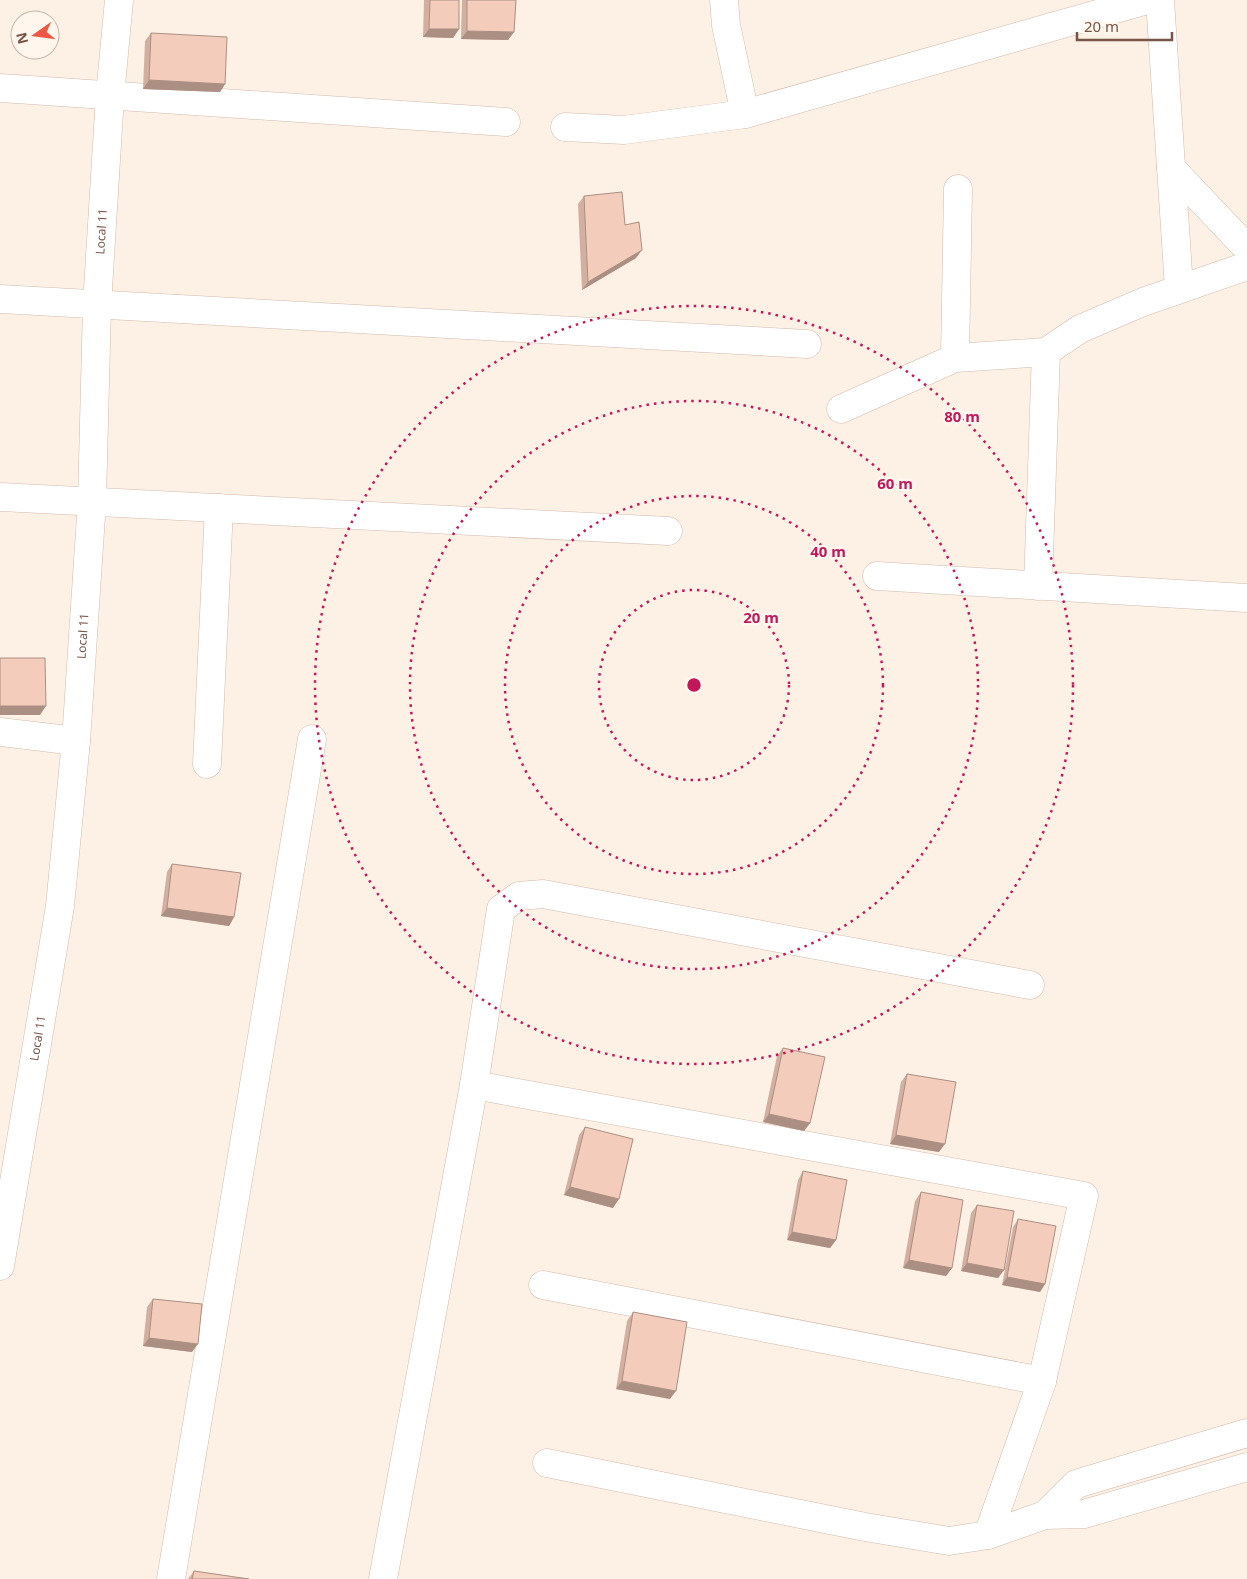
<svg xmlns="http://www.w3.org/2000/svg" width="1247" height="1579" viewBox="0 0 1247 1579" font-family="'Noto Sans',sans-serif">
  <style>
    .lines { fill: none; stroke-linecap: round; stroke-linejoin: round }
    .minor-casing { stroke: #d2baad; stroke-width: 29 }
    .minor { stroke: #fff; stroke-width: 28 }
    .wall { fill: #d2afa1 }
    .shaded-wall { fill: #ab8f83 }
    .building { fill: #f4ccbb; stroke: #ab8f83 }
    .ring { fill: none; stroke: #c2185b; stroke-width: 2.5; stroke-dasharray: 2.5 5 }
    .labels { text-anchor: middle; stroke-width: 5; stroke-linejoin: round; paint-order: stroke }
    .street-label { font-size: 12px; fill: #785449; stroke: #fff6ed }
    .centre { fill: #c2185b; stroke: #fff6ed; stroke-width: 2.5 }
    .ring-label { font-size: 15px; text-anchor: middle; font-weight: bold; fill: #c2185b; stroke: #fff6ed; stroke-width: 5; stroke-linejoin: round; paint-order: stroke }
  </style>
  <rect width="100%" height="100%" fill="#fdf1e5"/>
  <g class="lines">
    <defs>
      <g id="minor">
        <polyline points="1160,0 1179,288"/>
        <polyline points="0,88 506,122"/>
        <polyline points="745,114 1147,0"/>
        <polyline points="565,127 624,130 745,114 726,25 724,0"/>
        <polyline points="1171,168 1247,248"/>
        <polyline points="0,299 807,344"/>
        <polyline points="955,358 958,189"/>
        <polyline points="841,409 955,358 1046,352"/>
        <polyline points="0,497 668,531"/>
        <polyline points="877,576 1247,598"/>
        <polyline points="1038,586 1046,352 1080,329 1143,302 1247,266"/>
        <polyline points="0,732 76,741"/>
        <polyline points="207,764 219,508"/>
        <polyline points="474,1085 1084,1196 1042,1381 988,1535"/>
        <path id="s1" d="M0,1266L60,906L76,741L92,501L97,305L110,96L119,0"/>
        <polyline points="543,1285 1042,1381"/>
        <polyline points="547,1463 865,1527 949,1541 988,1535 1045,1515 1084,1514 1247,1467"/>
        <polyline points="1045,1515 1076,1484 1247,1433"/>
        <polyline points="171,1579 312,739"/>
        <polyline points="383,1579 474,1085 501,909 519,896 543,894 1030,985"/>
      </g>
    </defs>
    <use href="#minor" class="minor-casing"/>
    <use href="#minor" class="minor"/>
  </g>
  <g class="wall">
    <polygon points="424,0 459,0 459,29 453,38 423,37"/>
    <polygon points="462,0 516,0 514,32 508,40 461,39"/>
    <polygon points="151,33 225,84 220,92 143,89 145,41"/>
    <polygon points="584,196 625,225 636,258 582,290 578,204"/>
    <polygon points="172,864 234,917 229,926 161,916 167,872"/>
    <polygon points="783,1048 810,1123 804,1131 763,1122 777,1056"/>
    <polygon points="907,1074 939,1152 890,1144 901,1082"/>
    <polygon points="585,1127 613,1208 564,1195 579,1135"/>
    <polygon points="803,1171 836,1240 830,1248 787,1240 798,1180"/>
    <polygon points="921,1192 952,1268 946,1276 903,1268 915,1201"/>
    <polygon points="977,1205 1004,1270 998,1278 961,1271 971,1213"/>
    <polygon points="1018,1219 1045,1284 1040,1292 1002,1285 1013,1227"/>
    <polygon points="153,1299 192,1352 143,1346 147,1307"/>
    <polygon points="633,1312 670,1399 616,1389 627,1321"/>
    <polygon points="194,1571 249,1579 188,1579"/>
  </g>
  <g class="shaded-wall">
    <polygon points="429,29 459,29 453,38 423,37"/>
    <polygon points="467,31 514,32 508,40 461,39"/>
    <polygon points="149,80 225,84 220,92 143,89"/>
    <polygon points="642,250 636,258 582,290 588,282"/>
    <polygon points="0,706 46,706 40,715 0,715"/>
    <polygon points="167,908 234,917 229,926 161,916"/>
    <polygon points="769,1114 810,1123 804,1131 763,1122"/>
    <polygon points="896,1135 945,1144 939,1152 890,1144"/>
    <polygon points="570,1187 619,1199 613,1208 564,1195"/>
    <polygon points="792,1232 836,1240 830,1248 787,1240"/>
    <polygon points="909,1260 952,1268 946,1276 903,1268"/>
    <polygon points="967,1263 1004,1270 998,1278 961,1271"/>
    <polygon points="1007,1277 1045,1284 1040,1292 1002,1285"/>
    <polygon points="149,1338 198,1344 192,1352 143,1346"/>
    <polygon points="622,1381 676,1391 670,1399 616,1389"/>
  </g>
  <g class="building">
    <polygon points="430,0 459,0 459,29 429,29"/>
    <polygon points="467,0 516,0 514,32 467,31"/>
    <polygon points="151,33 227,37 225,84 149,80"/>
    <polygon points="622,192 625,225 639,222 642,250 588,282 584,196"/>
    <polygon points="0,658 45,658 46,706 0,706"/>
    <polygon points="172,864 241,873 234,917 167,908"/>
    <polygon points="783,1048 825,1057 810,1123 769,1114"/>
    <polygon points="907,1074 956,1082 945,1144 896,1135"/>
    <polygon points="585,1127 633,1139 619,1199 570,1187"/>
    <polygon points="803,1171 847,1180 836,1240 792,1232"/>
    <polygon points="921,1192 963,1200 952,1268 909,1260"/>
    <polygon points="977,1205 1014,1211 1004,1270 967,1263"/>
    <polygon points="1018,1219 1056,1226 1045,1284 1007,1277"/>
    <polygon points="153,1299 202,1304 198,1344 149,1338"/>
    <polygon points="633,1312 687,1322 676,1391 622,1381"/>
    <polygon points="194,1571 249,1579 192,1579"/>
  </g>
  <g class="ring">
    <circle cx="694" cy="685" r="95"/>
    <circle cx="694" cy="685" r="189"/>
    <circle cx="694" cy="685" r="284"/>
    <circle cx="694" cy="685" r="379"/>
  </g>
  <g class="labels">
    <g class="street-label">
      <text dy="4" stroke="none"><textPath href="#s1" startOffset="1041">Local 11</textPath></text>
      <text dy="4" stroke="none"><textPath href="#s1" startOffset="636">Local 11</textPath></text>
      <text dy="4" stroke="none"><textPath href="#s1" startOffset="231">Local 11</textPath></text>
    </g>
  </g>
  <circle cx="694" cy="685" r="8" class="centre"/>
  <g class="ring-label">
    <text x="962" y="422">80 m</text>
    <text x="895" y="489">60 m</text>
    <text x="828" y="557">40 m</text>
    <text x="761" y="623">20 m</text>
  </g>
  <g transform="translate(35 35) rotate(256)"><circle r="24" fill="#fff6ed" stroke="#c9b5ab"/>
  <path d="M0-4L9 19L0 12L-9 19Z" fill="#ed5744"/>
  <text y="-8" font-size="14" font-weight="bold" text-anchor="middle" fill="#785449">N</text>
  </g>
  <path d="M1077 32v8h95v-8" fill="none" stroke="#785449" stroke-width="2.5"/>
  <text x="1084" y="32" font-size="15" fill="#785449" stroke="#fff6ed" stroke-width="4" paint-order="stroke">20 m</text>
</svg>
